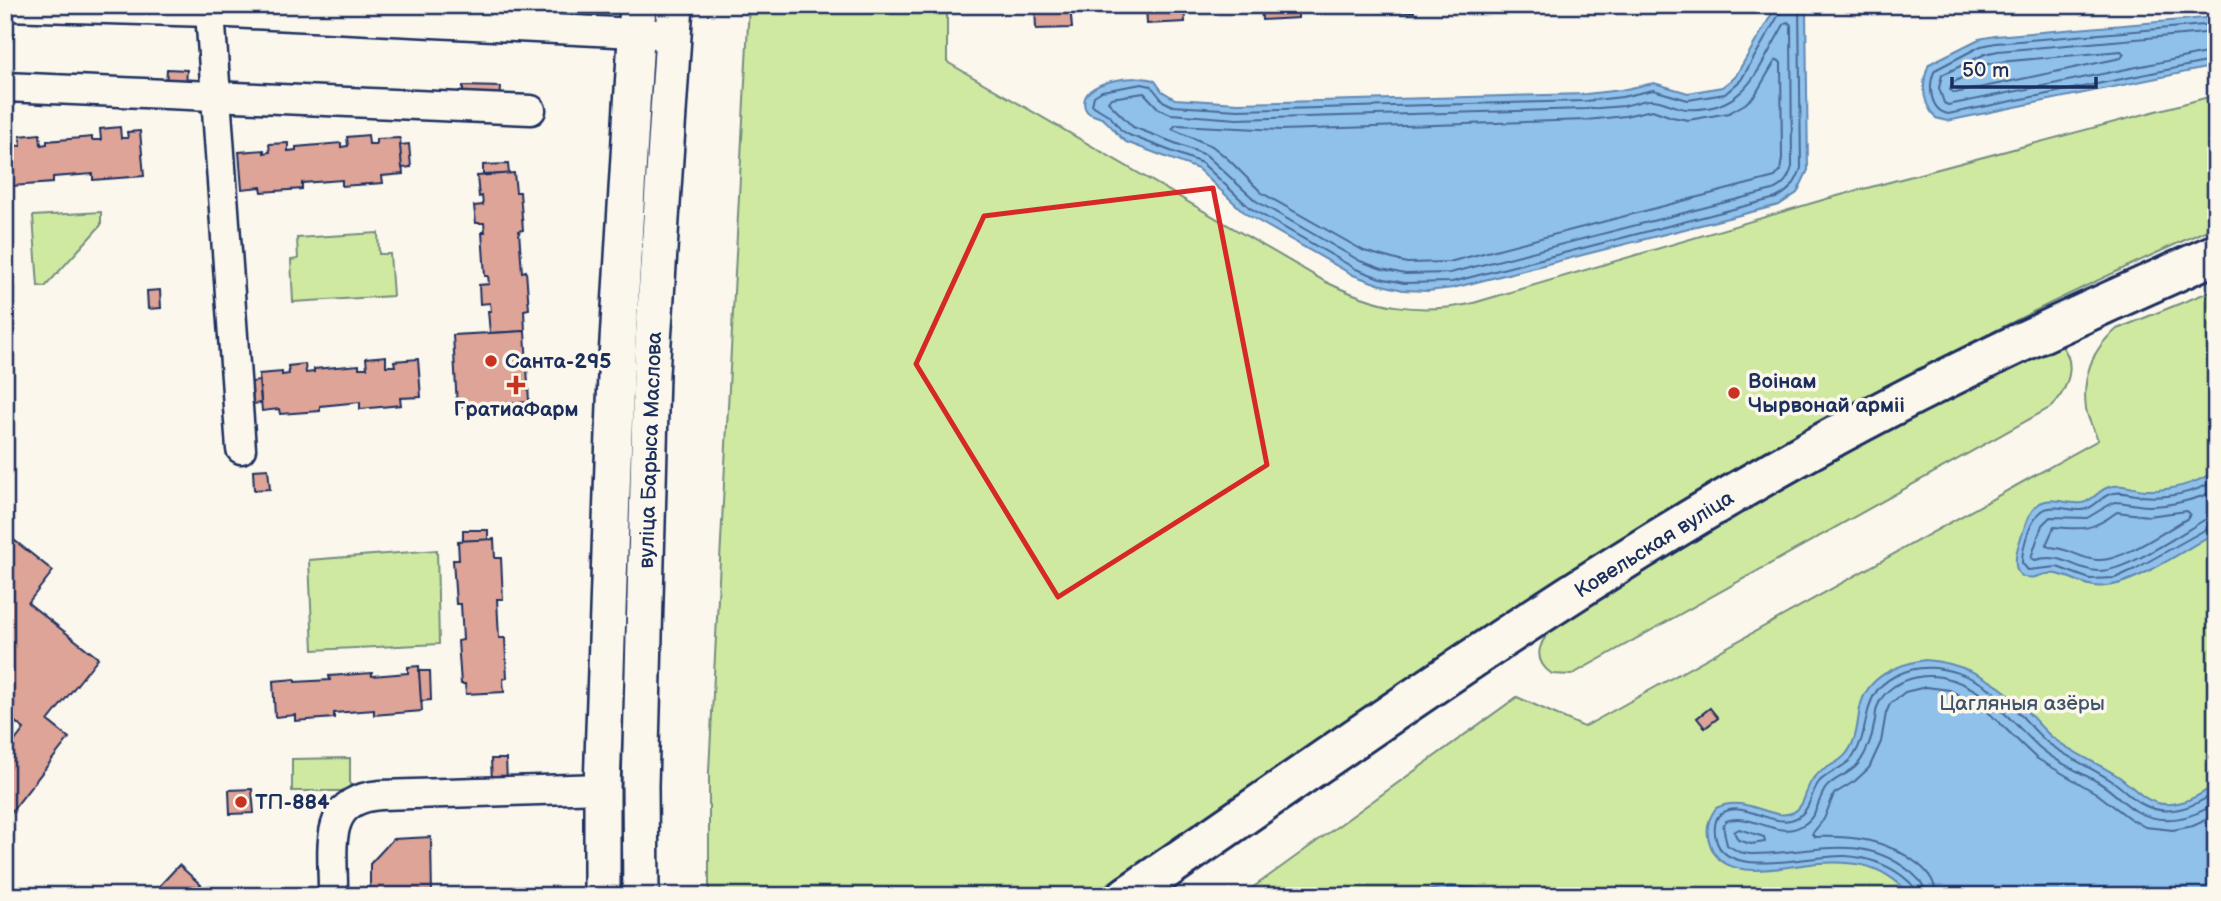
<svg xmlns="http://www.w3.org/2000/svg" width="2221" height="901" viewBox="0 0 2221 901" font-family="'Balsamiq Sans',sans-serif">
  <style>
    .green { fill: #cfeaa0; stroke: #758c7f; stroke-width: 2 }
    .water { fill: #8fc1eb; stroke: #6187b3; stroke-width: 2 }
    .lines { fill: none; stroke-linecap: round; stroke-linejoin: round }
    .shore { stroke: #496996; stroke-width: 2 }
    .building { fill: #dda497; stroke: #1b2f5e; stroke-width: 2 }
    .minor-casing { stroke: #1b2f5e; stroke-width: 33 }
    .major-casing { stroke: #1b2f5e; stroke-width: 40 }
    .highway-casing { stroke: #1b2f5e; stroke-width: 44 }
    .minor { stroke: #fbf7ec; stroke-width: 28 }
    .major { stroke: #fbf7ec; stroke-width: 35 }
    .highway { stroke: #fbf7ec; stroke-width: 38 }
    .marked { fill: none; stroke: #d62828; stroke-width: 5; stroke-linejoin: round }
    .poi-dot { fill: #c8321e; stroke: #fbf7ec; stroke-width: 2.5 }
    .labels { text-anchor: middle; stroke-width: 7; stroke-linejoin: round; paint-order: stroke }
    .poi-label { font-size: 21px; font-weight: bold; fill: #1b2f5e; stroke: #fbf7ec; text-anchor: start }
    .street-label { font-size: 21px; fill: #1b2f5e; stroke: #fbf7ec }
    .park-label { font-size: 21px; fill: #3f546b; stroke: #fbf7ec }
  </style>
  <rect width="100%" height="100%" fill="#fbf7ec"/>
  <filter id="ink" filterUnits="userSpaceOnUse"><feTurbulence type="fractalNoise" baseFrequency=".0143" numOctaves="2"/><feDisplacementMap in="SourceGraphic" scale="14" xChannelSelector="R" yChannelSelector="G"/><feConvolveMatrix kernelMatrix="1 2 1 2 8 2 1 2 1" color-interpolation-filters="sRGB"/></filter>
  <g filter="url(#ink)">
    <g class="green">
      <path d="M749,5H947V62L1326,282C1375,306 1416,315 1470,304L1826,199L2216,95V226C2030,309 1850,401 1676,507L1089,896H709V771Z"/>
      <polygon points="101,212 101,225 45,287 38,286 33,216"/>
      <polygon points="378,233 379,254 390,254 393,296 293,302 291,260 298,259 297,238"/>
      <path d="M2216,289V896H1241L1517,697L1584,727L2098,440C2094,430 2088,420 2086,409C2082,377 2092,348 2117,329Z"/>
      <path d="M2061,345C2078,364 2067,389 2053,406L1571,675L1552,674C1529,658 1541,638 1558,623L1702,528L2045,346Z"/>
      <polygon points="437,550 439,644 313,650 309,560"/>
      <polygon points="350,758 350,791 292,791 292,759"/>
    </g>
    <g class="water">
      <path d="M1777,5H1806V9L1808,170L1797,193L1779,205L1453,288L1428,291L1403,290L1378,284L1353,275L1246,214L1198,169L1126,142C1116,135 1112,125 1103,119C1097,115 1088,116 1085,108C1076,80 1141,73 1155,81L1162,91L1175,99L1238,103L1586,94L1621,90L1654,83L1688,93L1722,87L1735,77Z"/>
      <path d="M2216,17V66L1947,121L1936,118C1922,103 1921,84 1929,64L1979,39L1995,36Z"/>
      <path d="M2216,470V532C2188,548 2137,583 2107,586C2087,589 2074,577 2056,574C2049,572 2042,575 2035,577C2007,582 2016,550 2022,535C2026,523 2029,510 2040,503C2053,496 2068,505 2082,503C2093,501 2098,490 2109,487C2121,483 2133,489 2145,490C2168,491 2198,484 2216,470Z"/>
      <path d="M1925,660C1960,662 1994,679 2020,704C2031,715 2041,728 2053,738C2073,753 2097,763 2118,776C2131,785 2142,799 2157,803C2178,808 2201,796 2216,783V896H1912C1898,881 1882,869 1862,865C1848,862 1833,862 1819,863C1788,865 1723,886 1710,844C1705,831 1707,820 1716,808C1747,793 1772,823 1794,812C1805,806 1805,790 1812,780C1820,767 1837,766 1846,754C1857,741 1857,724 1860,708C1866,677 1897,664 1925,660Z"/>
      <polygon points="1450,886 1477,888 1492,896 1376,896 1399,891 1419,892"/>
    </g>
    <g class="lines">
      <g class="shore">
        <path d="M1782,5L1781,11L1741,80L1725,94L1688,100L1653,90L1622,97L1586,101L1238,110L1173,106L1163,101L1151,86L1142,84L1102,91L1094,96L1092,105L1110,116L1121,130L1129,135L1202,163L1250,208L1356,269L1380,278L1404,283L1452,282L1776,198C1790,191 1796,183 1801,168L1799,5"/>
        <path d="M1788,22L1791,25L1792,167C1788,179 1784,185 1773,190L1450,273L1405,274L1382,269L1360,261L1256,201L1206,155L1133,127L1108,102L1111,98L1144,93L1159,109L1171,114L1237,119L1586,109C1599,108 1612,107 1624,106C1633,104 1642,100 1650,100C1662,99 1674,108 1687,109C1747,113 1759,66 1785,23Z"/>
        <path d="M2216,24L1996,43L1981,46L1935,70C1928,84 1929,110 1948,114L2216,60"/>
        <polyline points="2216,32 1998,51 1985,54 1942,75 1939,88 1944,103 1948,105 2216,51"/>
        <polygon points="2121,51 2124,54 2121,58 1955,93 1950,90 1952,83 1988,64 1999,62"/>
        <polygon points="1778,60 1781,63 1782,158 1780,171 1775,177 1449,262 1407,263 1364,251 1262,193 1227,158 1212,146 1172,129 1176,125 1281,130 1587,120 1625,116 1652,110 1672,117 1688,120 1729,113 1745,104 1755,95 1775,61"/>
        <path d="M2216,479C2198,493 2164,499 2142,496C2132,495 2120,490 2110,494C2099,498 2094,509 2082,510C2071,511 2060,506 2049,508C2031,511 2022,548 2022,563L2028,570L2057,567L2090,579L2115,578L2135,569L2210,527H2216"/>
        <path d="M2216,490C2196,500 2170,506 2148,506C2137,506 2126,502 2114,502L2087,518L2050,517L2042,525L2031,558L2035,560C2064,552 2073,570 2098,571C2126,572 2180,534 2206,519L2216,518"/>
        <path d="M2187,511L2190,514L2188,518C2166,530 2122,562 2097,560C2080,559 2067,547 2049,547L2046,545L2054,527C2084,530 2093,530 2117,512L2148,516Z"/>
        <polygon points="1739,829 1764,837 1765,842 1751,844 1738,840 1734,832"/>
        <path d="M1917,896C1916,886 1908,881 1901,875C1884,863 1866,857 1845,856C1814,854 1725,881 1716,839C1714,831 1714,825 1717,818C1739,791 1777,837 1802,814C1811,806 1811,792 1819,782C1828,771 1844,769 1853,757C1873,727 1858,695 1895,676C1936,654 1985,680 2015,709C2026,720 2036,733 2048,743C2068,758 2092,768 2112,781C2123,788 2131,798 2142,804C2167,818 2194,807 2216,792"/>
        <path d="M1926,896C1925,884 1917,877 1908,870C1857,831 1807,855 1750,854L1739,852L1727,845L1723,826L1726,821C1752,811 1777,841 1803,825C1817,817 1817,802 1825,789C1832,778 1849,775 1858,764C1866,754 1872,738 1874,725C1876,718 1875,711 1878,705C1888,682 1918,673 1941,677C1984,685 2010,720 2039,747C2056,762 2078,771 2098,782C2112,790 2123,803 2136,811C2162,826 2192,819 2216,803"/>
        <path d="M1936,896C1936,882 1928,872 1918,864C1886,839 1854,836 1815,837L1812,834L1824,819L1834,794L1855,781L1869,768L1881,742L1886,713L1890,704L1905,692L1926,687L1950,690L1986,710L2036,758L2096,793L2129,818L2145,827L2173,830L2193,826L2216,815"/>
      </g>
    </g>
    <g class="building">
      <polygon points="1035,5 1070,5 1072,28 1036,29"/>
      <polygon points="1146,5 1184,5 1185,22 1147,24"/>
      <polygon points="1261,5 1298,5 1298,18 1262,20"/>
      <rect x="1376" y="5" width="38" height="7"/>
      <polygon points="167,69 187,70 186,85 166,84"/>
      <polygon points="463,86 501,87 500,101 463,99"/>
      <polygon points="120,127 121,138 128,138 127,132 140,131 144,176 93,180 93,174 53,177 53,183 12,186 12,181 5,182 5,145 21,146 20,136 40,134 41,145 47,144 47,141 92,137 92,140 101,140 100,129"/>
      <polygon points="368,135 369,144 376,144 376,139 400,138 403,174 382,176 383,183 342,186 342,180 302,183 302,189 262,192 261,187 242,189 239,152 264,150 264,153 270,152 269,144 288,143 288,151 296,150 296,147 341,143 341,147 348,146 347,137"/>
      <polygon points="409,144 411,167 402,168 400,145"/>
      <polygon points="508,164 509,174 483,175 483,165"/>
      <polygon points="514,173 516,192 520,192 523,230 519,231 522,272 526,271 529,309 524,310 525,331 490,333 488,311 491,311 490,303 480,304 479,285 489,284 488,276 485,276 482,232 485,232 484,223 476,223 474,206 483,205 482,196 479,197 477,176"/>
      <polygon points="160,290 161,308 148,309 147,291"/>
      <polygon points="525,331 529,402 457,407 453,335"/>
      <polygon points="386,356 386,366 395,366 394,361 418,359 421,397 400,398 401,405 360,409 360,402 320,406 320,411 280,414 279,409 262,411 259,374 282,372 282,375 289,374 288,366 305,364 306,373 314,372 314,369 359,365 359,368 367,368 366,358"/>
      <polygon points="259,381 261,403 253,404 251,382"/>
      <polygon points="268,469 270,489 254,490 253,470"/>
      <polygon points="463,530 488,530 488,540 463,541"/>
      <polygon points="5,533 53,571 28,603 98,658 48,721 69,738 5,820 5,754 24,729 5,714"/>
      <polygon points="494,539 495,558 501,558 503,599 497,599 499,638 505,638 507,678 503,679 504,692 466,694 465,684 461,684 458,641 463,640 461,604 456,604 453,560 459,560 458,541"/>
      <polygon points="419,666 422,711 374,715 374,710 334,713 334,718 295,721 295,715 275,717 273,681 295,679 295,682 330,680 329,676 372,673 372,676 408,673 408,667"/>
      <polygon points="419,671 430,671 431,700 421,701"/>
      <polygon points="1710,708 1718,718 1705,728 1697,718"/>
      <polygon points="491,759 506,759 507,781 492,781"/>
      <polygon points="252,789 254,813 230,814 229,790"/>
      <polygon points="431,837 432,896 370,896 370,864 393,839"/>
      <polygon points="179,865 212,895 211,896 150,896"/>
    </g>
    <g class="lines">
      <defs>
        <g id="minor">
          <polyline points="5,6 210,12 656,34"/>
          <polyline points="210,12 241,449"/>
          <polyline points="5,87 531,110"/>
          <path d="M333,896C334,850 320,799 381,795L602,788"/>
        </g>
        <g id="major">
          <polyline points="602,896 602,788 616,375 638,5"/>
          <polyline points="641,896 640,786 651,373 675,5"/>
        </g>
        <path id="highway" d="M1127,896C1344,747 1558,592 1787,463C1925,384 2071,318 2216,254"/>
      </defs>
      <use href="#minor" class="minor-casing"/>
      <use href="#major" class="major-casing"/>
      <use href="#highway" class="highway-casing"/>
      <use href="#minor" class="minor"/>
      <use href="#major" class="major"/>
      <use href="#highway" class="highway"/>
    </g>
  </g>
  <path class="marked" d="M1213,188L1267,465L1058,597L916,364L984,216Z"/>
  <g class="poi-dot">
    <circle cx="491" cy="361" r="7"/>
    <path d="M512.5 374.5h7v7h7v7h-7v7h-7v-7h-7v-7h7z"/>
    <circle cx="1734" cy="393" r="7"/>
    <circle cx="241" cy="802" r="7"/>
  </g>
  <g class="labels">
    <g class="poi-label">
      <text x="505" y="368">Санта-295</text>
      <text x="1748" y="388">Воінам<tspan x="1748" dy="24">Чырвонай арміі</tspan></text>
      <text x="516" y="416" text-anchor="middle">ГратиаФарм</text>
      <text x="255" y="809">ТП-884</text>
    </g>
    <g class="street-label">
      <text transform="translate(650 450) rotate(-88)" y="7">вуліца Барыса Маслова</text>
      <text transform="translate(1654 544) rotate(-32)" y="7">Ковельская вуліца</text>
    </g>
    <g class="park-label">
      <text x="2022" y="710">Цагляныя азёры</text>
    </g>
  </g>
  <rect width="2221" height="901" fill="none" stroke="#fbf7ec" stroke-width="28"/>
  <rect x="14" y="14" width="2193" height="873" fill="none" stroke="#1b2f5e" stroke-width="2.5" filter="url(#ink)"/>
  <path d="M1952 77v10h144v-10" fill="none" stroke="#1b2f5e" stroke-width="3.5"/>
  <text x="1962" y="77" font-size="21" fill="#1b2f5e" stroke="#fbf7ec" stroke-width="5" paint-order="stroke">50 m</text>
</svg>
